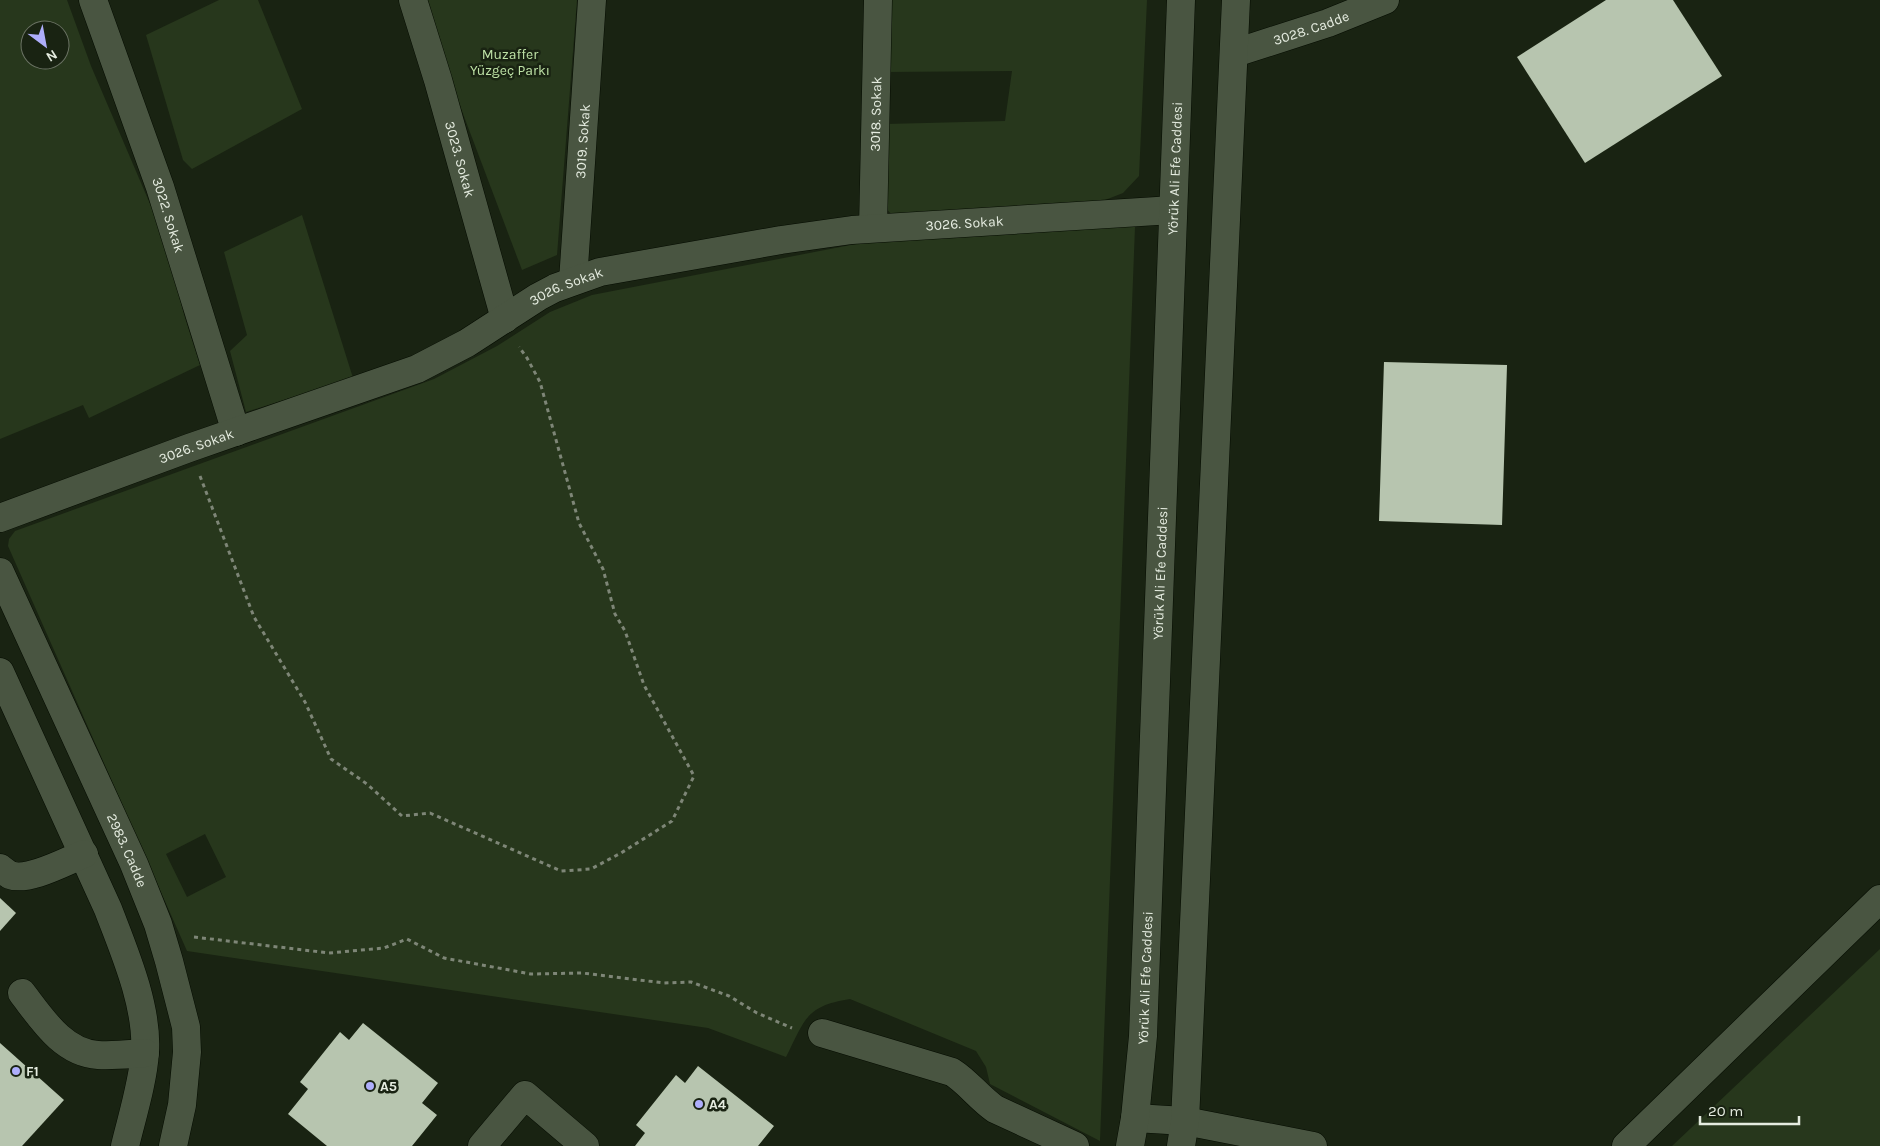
<svg xmlns="http://www.w3.org/2000/svg" width="1880" height="1146" viewBox="0 0 1880 1146" font-family="Karla,sans-serif">
  <style>
    .green { fill: #27371c; fill-rule: evenodd }
    .building { fill: #b7c5af }
    .lines { fill: none; stroke-linecap: round; stroke-linejoin: round }
    .minor-casing { stroke: #050c01; stroke-width: 29 }
    .path { stroke: #7e8677; stroke-width: 3; stroke-dasharray: 4 4; stroke-linecap: butt }
    .minor { stroke: #495541; stroke-width: 28 }
    .poi-dot { fill: #aeaefb; stroke: #192312; stroke-width: 2 }
    .labels { text-anchor: middle; stroke-width: 5; stroke-linejoin: round; paint-order: stroke }
    .street-label { font-size: 14px; fill: #e5ece0; stroke: #192312 }
    .park-label { font-size: 14px; fill: #bee2a6; stroke: #192312 }
    .poi-label { font-size: 14px; font-weight: bold; fill: #e5ece0; stroke: #192312; text-anchor: start }
  </style>
  <rect width="100%" height="100%" fill="#192312"/>
  <g class="green">
    <path d="M0,0H67L91,66L162,232L185,318L200,365L89,418L83,405L0,439ZM30,30H60V60H30Z"/>
    <polygon points="219,0 258,0 302,109 192,169 183,160 146,35"/>
    <polygon points="427,0 577,0 557,255 522,270 448,74"/>
    <polygon points="890,0 1147,0 1139,176 1123,193 1100,202 892,215 884,206 886,124 1005,121 1012,71 885,72"/>
    <polygon points="302,215 353,378 246,412 230,351 247,335 224,252"/>
    <path d="M1126,221L1135,227L1100,1141L990,1084L986,1067L976,1051L850,999C805,1006 805,1020 786,1057L708,1028L187,951L8,546L9,539L15,531L434,379L497,346L550,312L592,295L887,238ZM205,834L226,877L187,897L166,854Z"/>
    <polygon points="1880,949 1880,1146 1672,1146"/>
  </g>
  <g class="building">
    <polygon points="1606,0 1673,0 1722,76 1585,163 1517,57"/>
    <polygon points="1384,362 1507,365 1502,525 1379,521"/>
    <polygon points="0,898 16,913 0,931"/>
    <polygon points="363,1023 438,1083 422,1103 437,1115 412,1146 327,1146 288,1114 308,1089 300,1082 340,1032 349,1040"/>
    <polygon points="0,1043 64,1100 22,1146 0,1146"/>
    <polygon points="698,1066 774,1126 758,1146 635,1146 645,1133 636,1125 676,1075 685,1083"/>
  </g>
  <g class="lines">
    <defs>
      <g id="minor">
        <path id="s1" d="M93,0L160,187L236,432"/>
        <path id="s2" d="M413,0L438,80L505,319"/>
        <path id="s3" d="M1235,53L1328,23L1385,0"/>
        <path id="s4" d="M873,228L878,0"/>
        <path id="s5" d="M573,281L592,0"/>
        <path id="s6" d="M0,518L189,448L417,369L467,343L538,297L555,288L600,272L781,240L852,230L1173,210"/>
        <path id="s7" d="M0,572L134,864L158,924L169,961L186,1027L187,1052L182,1105L173,1146"/>
        <path d="M0,672L108,909C124,951 148,1006 145,1052C143,1082 132,1117 125,1146"/>
        <path d="M0,868C3,871 7,873 10,875C29,882 66,861 84,854"/>
        <path d="M22,993C42,1019 63,1053 98,1055C114,1056 130,1054 145,1053"/>
        <path d="M822,1033L952,1072C968,1082 979,1098 995,1109L1075,1146"/>
        <polyline points="1135,1118 1185,1121 1313,1146"/>
        <polyline points="482,1146 525,1095 585,1146"/>
        <path id="s8" d="M1130,1146L1135,1118L1143,1036L1181,0"/>
        <polyline points="1181,1146 1185,1121 1236,0"/>
        <polyline points="1626,1146 1880,899"/>
      </g>
    </defs>
    <use href="#minor" class="minor-casing"/>
    <g class="path">
      <polyline points="200,476 254,617 305,702 331,759 367,784 402,816 430,813 561,871 591,869 621,853 672,821 694,776 644,685 625,631 615,614 603,569 579,523 540,382 527,358 519,347"/>
      <polyline points="194,937 329,953 384,948 407,939 444,958 531,974 582,973 664,983 691,982 729,996 757,1013 792,1028"/>
    </g>
    <use href="#minor" class="minor"/>
  </g>
  <g class="poi-dot">
    <circle cx="16" cy="1071" r="5"/>
    <circle cx="370" cy="1086" r="5"/>
    <circle cx="699" cy="1104" r="5"/>
  </g>
  <g class="labels">
    <g class="street-label">
      <text dy="5" stroke="none"><textPath href="#s3" startOffset="80">3028. Cadde</textPath></text>
      <text dy="5" stroke="none"><textPath href="#s4" startOffset="114">3018. Sokak</textPath></text>
      <text dy="5" stroke="none"><textPath href="#s5" startOffset="140">3019. Sokak</textPath></text>
      <text dy="5" stroke="none"><textPath href="#s2" startOffset="166">3023. Sokak</textPath></text>
      <text dy="5" stroke="none"><textPath href="#s8" startOffset="979">Yörük Ali Efe Caddesi</textPath></text>
      <text dy="5" stroke="none"><textPath href="#s1" startOffset="228">3022. Sokak</textPath></text>
      <text dy="5" stroke="none"><textPath href="#s6" startOffset="1019">3026. Sokak</textPath></text>
      <text dy="5" stroke="none"><textPath href="#s6" startOffset="614">3026. Sokak</textPath></text>
      <text dy="5" stroke="none"><textPath href="#s6" startOffset="209">3026. Sokak</textPath></text>
      <text dy="5" stroke="none"><textPath href="#s8" startOffset="574">Yörük Ali Efe Caddesi</textPath></text>
      <text dy="5" stroke="none"><textPath href="#s7" startOffset="306">2983. Cadde</textPath></text>
      <text dy="5" stroke="none"><textPath href="#s8" startOffset="169">Yörük Ali Efe Caddesi</textPath></text>
    </g>
    <g class="park-label">
      <text x="510" y="59">Muzaffer<tspan x="510" dy="16">Yüzgeç Parkı</tspan></text>
    </g>
    <g class="poi-label">
      <text x="26" y="1076">F1</text>
      <text x="380" y="1091">A5</text>
      <text x="709" y="1109">A4</text>
    </g>
  </g>
  <g transform="translate(45 45) rotate(148)"><circle r="24" fill="#192312" stroke="#6b7364"/>
  <path d="M0-4L9 19L0 12L-9 19Z" fill="#aeaefb"/>
  <text y="-8" font-size="14" font-weight="bold" text-anchor="middle" fill="#e5ece0">N</text>
  </g>
  <path d="M1700 1116v8h99v-8" fill="none" stroke="#e5ece0" stroke-width="2.5"/>
  <text x="1708" y="1116" font-size="15" fill="#e5ece0" stroke="#192312" stroke-width="4" paint-order="stroke">20 m</text>
</svg>
